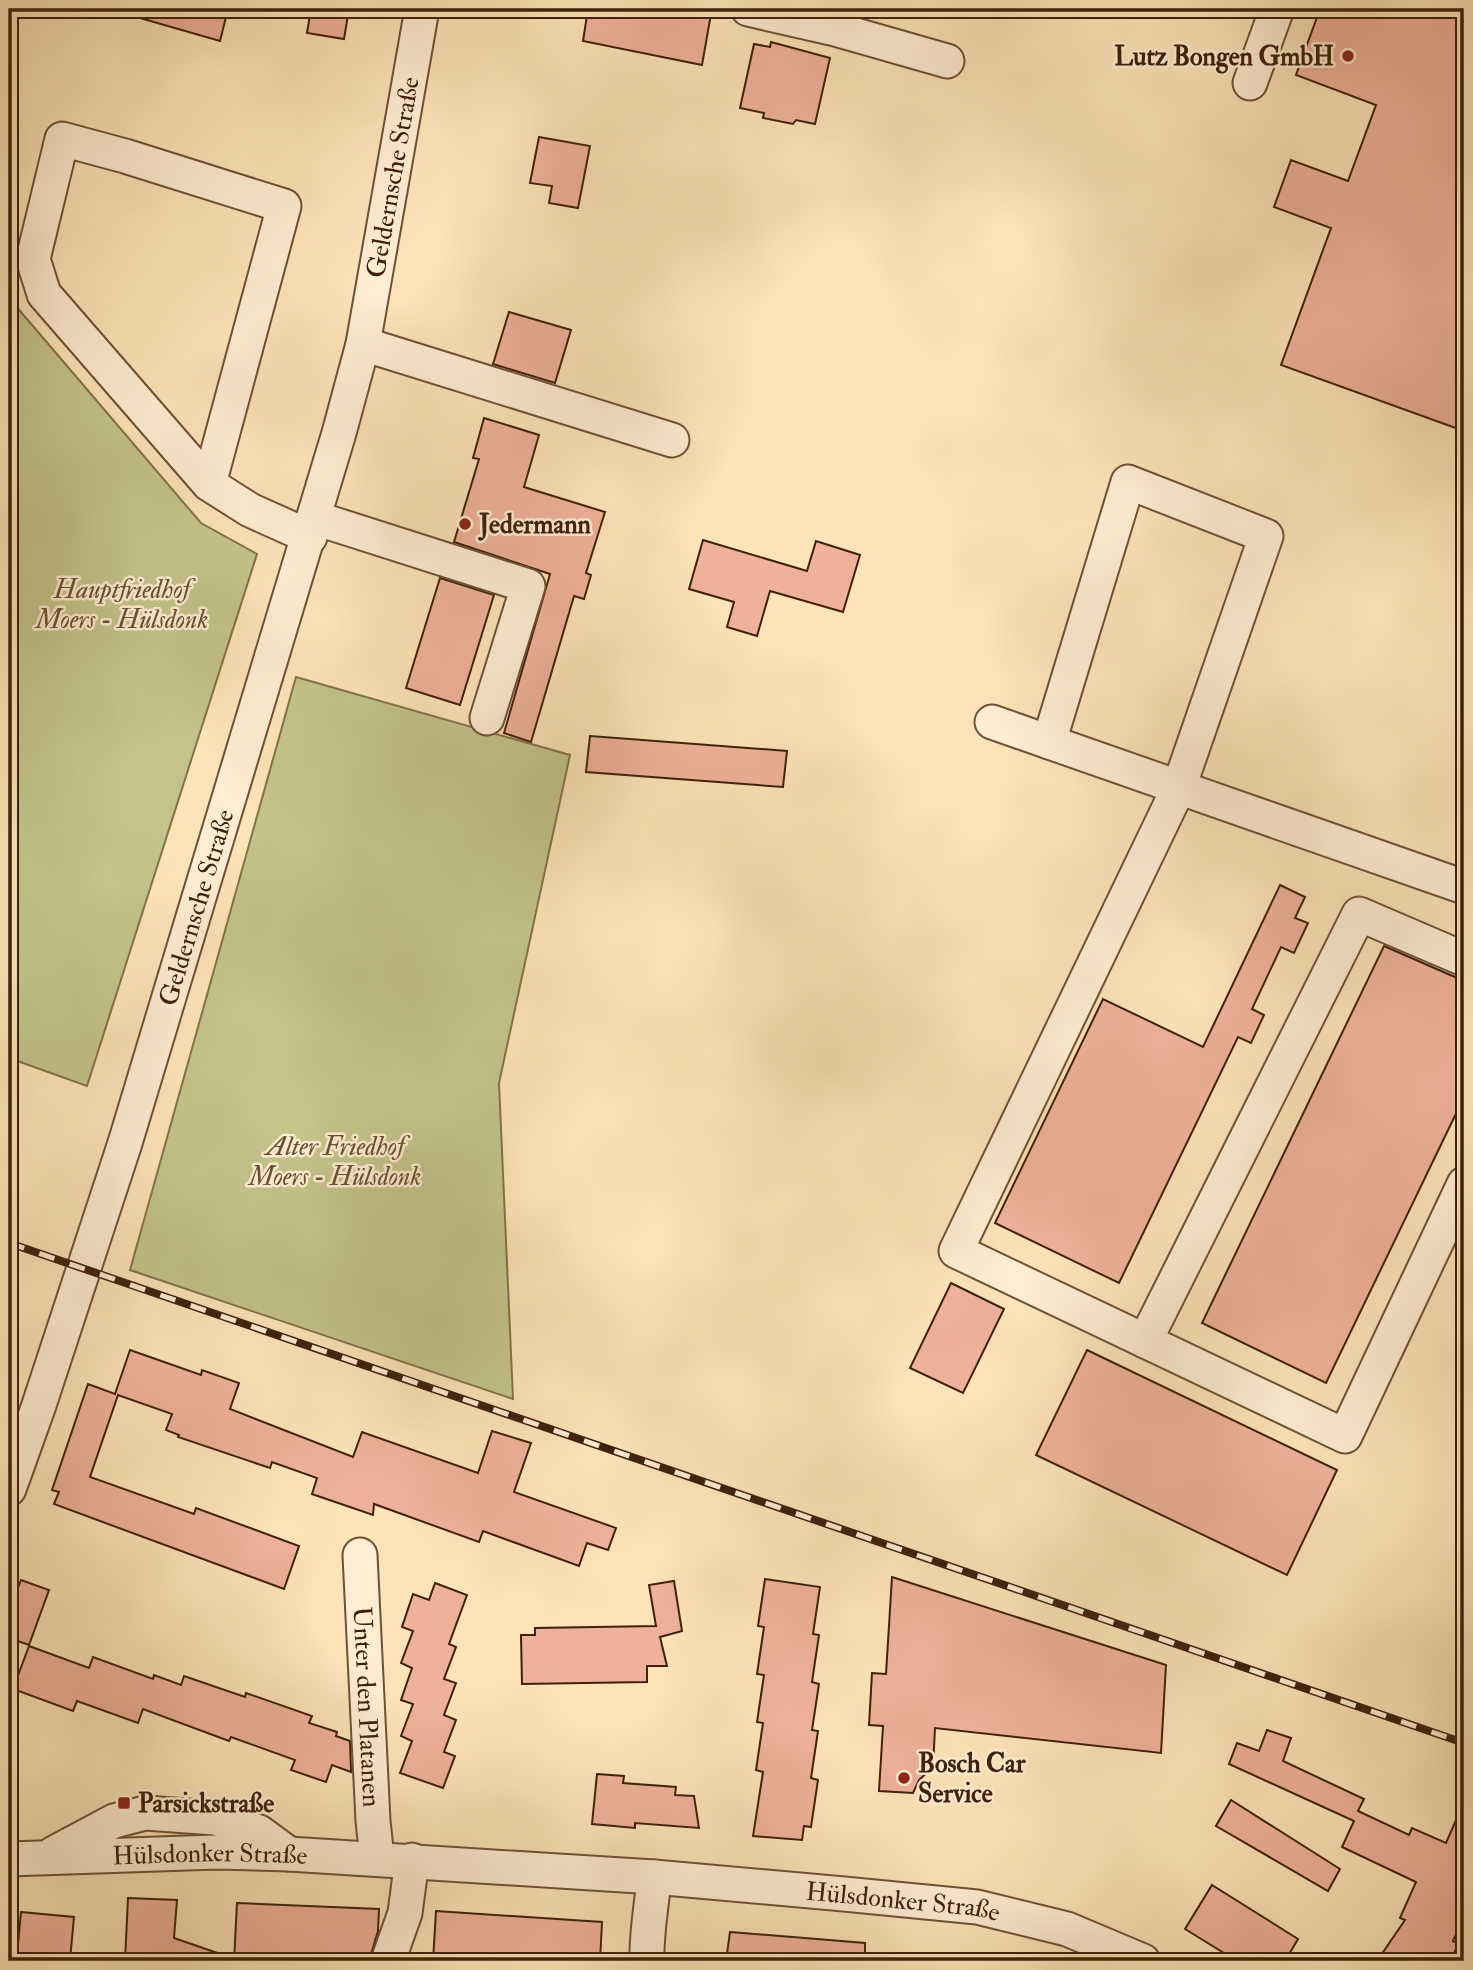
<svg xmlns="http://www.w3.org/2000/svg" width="1473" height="1970" viewBox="0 0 1473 1970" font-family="'IM FELL Double Pica',serif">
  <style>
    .green { fill: #c4c38b; stroke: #82724b; stroke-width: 2 }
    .building { fill: #efb19a; stroke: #3f200b; stroke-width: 2 }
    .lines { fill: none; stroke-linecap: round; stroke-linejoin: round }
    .minor-casing { stroke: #6e5136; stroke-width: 37 }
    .minor { stroke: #feedd1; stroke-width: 33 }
    .rail-casing { stroke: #3f200b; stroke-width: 8 }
    .rail { stroke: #feedd1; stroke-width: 5; stroke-dasharray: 16; stroke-linecap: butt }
    .poi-dot { fill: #8f2418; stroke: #feedd1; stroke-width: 2.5 }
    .labels { text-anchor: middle; stroke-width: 5; stroke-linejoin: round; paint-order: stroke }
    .poi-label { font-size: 26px; font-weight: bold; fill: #3f200b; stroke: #feedd1; text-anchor: start }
    .street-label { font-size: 26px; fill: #3f200b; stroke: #feedd1 }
    .park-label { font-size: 26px; font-style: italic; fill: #675131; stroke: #feedd1 }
  </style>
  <rect width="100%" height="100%" fill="#fde3b8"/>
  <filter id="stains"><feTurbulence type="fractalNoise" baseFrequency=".00286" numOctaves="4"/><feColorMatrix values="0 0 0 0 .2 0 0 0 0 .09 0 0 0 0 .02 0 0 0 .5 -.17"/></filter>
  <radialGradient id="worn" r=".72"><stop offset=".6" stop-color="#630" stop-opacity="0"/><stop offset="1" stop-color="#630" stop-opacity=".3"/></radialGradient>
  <g class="green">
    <polygon points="9,298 201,523 257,554 87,1086 9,1058"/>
    <polygon points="296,677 570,755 499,1083 513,1399 130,1270"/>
  </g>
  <g class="building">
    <polygon points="134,9 228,9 220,41 133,16"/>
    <polygon points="311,9 349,9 344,39 307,33"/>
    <polygon points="588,9 685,9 711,14 702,65 583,41"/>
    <polygon points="1320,9 1464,9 1464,431 1281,365 1331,228 1274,207 1291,160 1348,181 1376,105 1296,75"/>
    <polygon points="771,42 830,58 815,124 796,120 793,124 763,118 764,113 740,108 754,44 770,47"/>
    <polygon points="539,137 590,146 578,208 549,203 552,186 530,183"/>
    <polygon points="509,312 571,330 555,383 493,364"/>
    <polygon points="484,418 539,435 524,487 605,512 586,573 591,575 584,599 574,596 531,742 504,733 550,574 454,542 479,459 473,458"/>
    <polygon points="703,540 807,571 816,541 860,555 843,612 770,591 757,636 727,627 734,602 689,589"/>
    <polygon points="440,578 494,595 460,705 406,688"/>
    <polygon points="590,736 787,751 783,787 586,772"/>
    <polygon points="1280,885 1305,897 1295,918 1308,923 1294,953 1281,947 1252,1009 1264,1015 1251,1043 1238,1037 1119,1283 995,1223 1103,999 1203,1047"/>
    <polygon points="1384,946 1464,981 1464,1097 1326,1383 1202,1323"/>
    <polygon points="951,1283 1004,1309 963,1393 910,1368"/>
    <polygon points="130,1350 201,1375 202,1370 239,1383 230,1409 353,1457 362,1432 478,1473 492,1431 531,1443 514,1492 616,1528 608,1550 587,1543 579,1566 483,1531 479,1542 374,1504 373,1515 312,1494 317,1478 272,1462 270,1468 178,1437 179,1435 166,1430 172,1414 118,1395 90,1477 194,1514 196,1508 299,1546 284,1589 54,1504 59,1492 52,1490 88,1384 115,1394"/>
    <polygon points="1087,1350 1337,1470 1287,1575 1036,1455"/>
    <polygon points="892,1577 1166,1665 1161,1753 935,1728 933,1767 919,1780 913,1793 879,1791 883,1726 869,1725 872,1673 886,1674"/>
    <polygon points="765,1579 820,1587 813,1634 819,1635 812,1682 819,1684 812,1730 818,1731 811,1778 818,1780 811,1827 804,1826 802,1840 753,1836 763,1772 756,1770 763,1723 757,1722 764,1675 757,1674 764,1627 758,1626"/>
    <polygon points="21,1580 49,1590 29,1645 9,1638 9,1611"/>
    <polygon points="674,1581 682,1631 660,1637 667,1666 647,1666 647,1682 522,1684 521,1635 535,1635 535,1628 656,1626 649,1585"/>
    <polygon points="435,1583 467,1595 449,1644 456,1647 444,1679 456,1683 444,1715 456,1720 444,1752 455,1756 443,1788 400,1773 412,1741 401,1736 413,1704 401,1700 412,1668 401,1663 413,1631 402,1627 413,1594 429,1600"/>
    <polygon points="29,1646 89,1668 93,1657 153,1679 154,1675 181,1685 184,1676 245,1697 246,1693 312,1716 309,1723 337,1732 336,1736 350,1741 351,1772 332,1765 326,1782 291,1770 295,1760 231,1737 229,1741 143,1709 138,1723 77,1701 73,1711 13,1689"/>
    <polygon points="1267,1730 1291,1738 1283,1761 1364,1799 1358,1811 1409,1835 1412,1828 1446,1843 1464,1802 1464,1916 1453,1941 1458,1944 1451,1961 1377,1961 1405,1920 1400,1918 1416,1882 1342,1847 1354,1821 1229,1764 1237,1743 1259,1751"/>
    <polygon points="597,1774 624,1776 623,1783 676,1787 675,1795 694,1796 699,1828 635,1823 635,1828 592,1824"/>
    <polygon points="1231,1800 1340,1869 1328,1891 1216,1826"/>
    <polygon points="1212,1885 1298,1939 1285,1961 1237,1961 1185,1929"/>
    <polygon points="128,1898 177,1900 174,1938 229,1957 228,1961 125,1961"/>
    <polygon points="237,1903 379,1909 378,1931 369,1961 234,1961"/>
    <polygon points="436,1911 602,1922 600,1961 433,1961"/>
    <polygon points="21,1912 74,1917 70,1960 17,1955"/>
    <polygon points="730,1932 865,1943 865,1961 726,1961"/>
  </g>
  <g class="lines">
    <defs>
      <g id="minor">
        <polyline points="748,9 835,29 947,61"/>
        <polyline points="1250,83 1277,9"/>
        <polyline points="363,344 672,440"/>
        <polyline points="209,484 284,206 125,156 62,139 33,259 44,294 209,484 250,510 310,537"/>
        <polyline points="315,518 528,586 487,718"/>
        <polyline points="992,722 1464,887"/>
        <polyline points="1049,742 1128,482 1266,536 1179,787 956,1251 1345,1436 1464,1184"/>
        <polyline points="1145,1341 1359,914 1464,959"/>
        <path id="s1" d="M9,1489L39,1405L125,1143L339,433L363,344L422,9"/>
        <path id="s2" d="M360,1555L373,1821L377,1858"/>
        <polyline points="54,1853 114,1821 145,1813 215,1818 259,1832 289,1854"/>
        <path id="s3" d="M9,1859L217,1852L289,1854L654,1877L844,1894L977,1907L1067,1929L1143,1961"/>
        <polyline points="388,1961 405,1913 412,1860"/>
        <path d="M647,1961C646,1933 652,1905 654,1877"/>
      </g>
    </defs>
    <use href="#minor" class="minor-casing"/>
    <use href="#minor" class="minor"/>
    <defs>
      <polyline id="rail" points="9,1243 1464,1743"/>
    </defs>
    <use href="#rail" class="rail-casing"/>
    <use href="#rail" class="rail"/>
  </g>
  <g class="poi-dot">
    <circle cx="1348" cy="56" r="7"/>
    <circle cx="465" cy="524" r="7"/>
    <circle cx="904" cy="1778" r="7"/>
    <rect x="117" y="1796" width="14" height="14" rx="3.5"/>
  </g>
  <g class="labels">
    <g class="poi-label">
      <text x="1334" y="65" text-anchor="end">Lutz Bongen GmbH</text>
      <text x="479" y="533">Jedermann</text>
      <text x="918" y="1772">Bosch Car<tspan x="918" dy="30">Service</tspan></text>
      <text x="138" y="1812">Parsickstraße</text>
    </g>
    <g class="street-label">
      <text dy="9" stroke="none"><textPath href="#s1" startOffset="1368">Geldernsche Straße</textPath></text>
      <text dy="9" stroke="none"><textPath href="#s1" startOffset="611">Geldernsche Straße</textPath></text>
      <text dy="9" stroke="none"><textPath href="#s2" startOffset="152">Unter den Platanen</textPath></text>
      <text dy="9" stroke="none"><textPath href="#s3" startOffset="201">Hülsdonker Straße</textPath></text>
      <text dy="9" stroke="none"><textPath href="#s3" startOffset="896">Hülsdonker Straße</textPath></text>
    </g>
    <g class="park-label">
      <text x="122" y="598">Hauptfriedhof<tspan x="122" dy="30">Moers - Hülsdonk</tspan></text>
      <text x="335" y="1155">Alter Friedhof<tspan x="335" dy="30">Moers - Hülsdonk</tspan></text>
    </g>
  </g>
  <rect width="1473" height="1970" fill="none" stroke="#fde3b8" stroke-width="35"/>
  <rect x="10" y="10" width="1452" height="1949" fill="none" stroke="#3f200b" stroke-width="3.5"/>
  <rect x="18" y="18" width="1438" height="1935" fill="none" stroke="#3f200b" stroke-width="2"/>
  <rect width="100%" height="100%" filter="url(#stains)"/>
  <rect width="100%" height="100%" fill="url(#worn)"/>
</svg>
